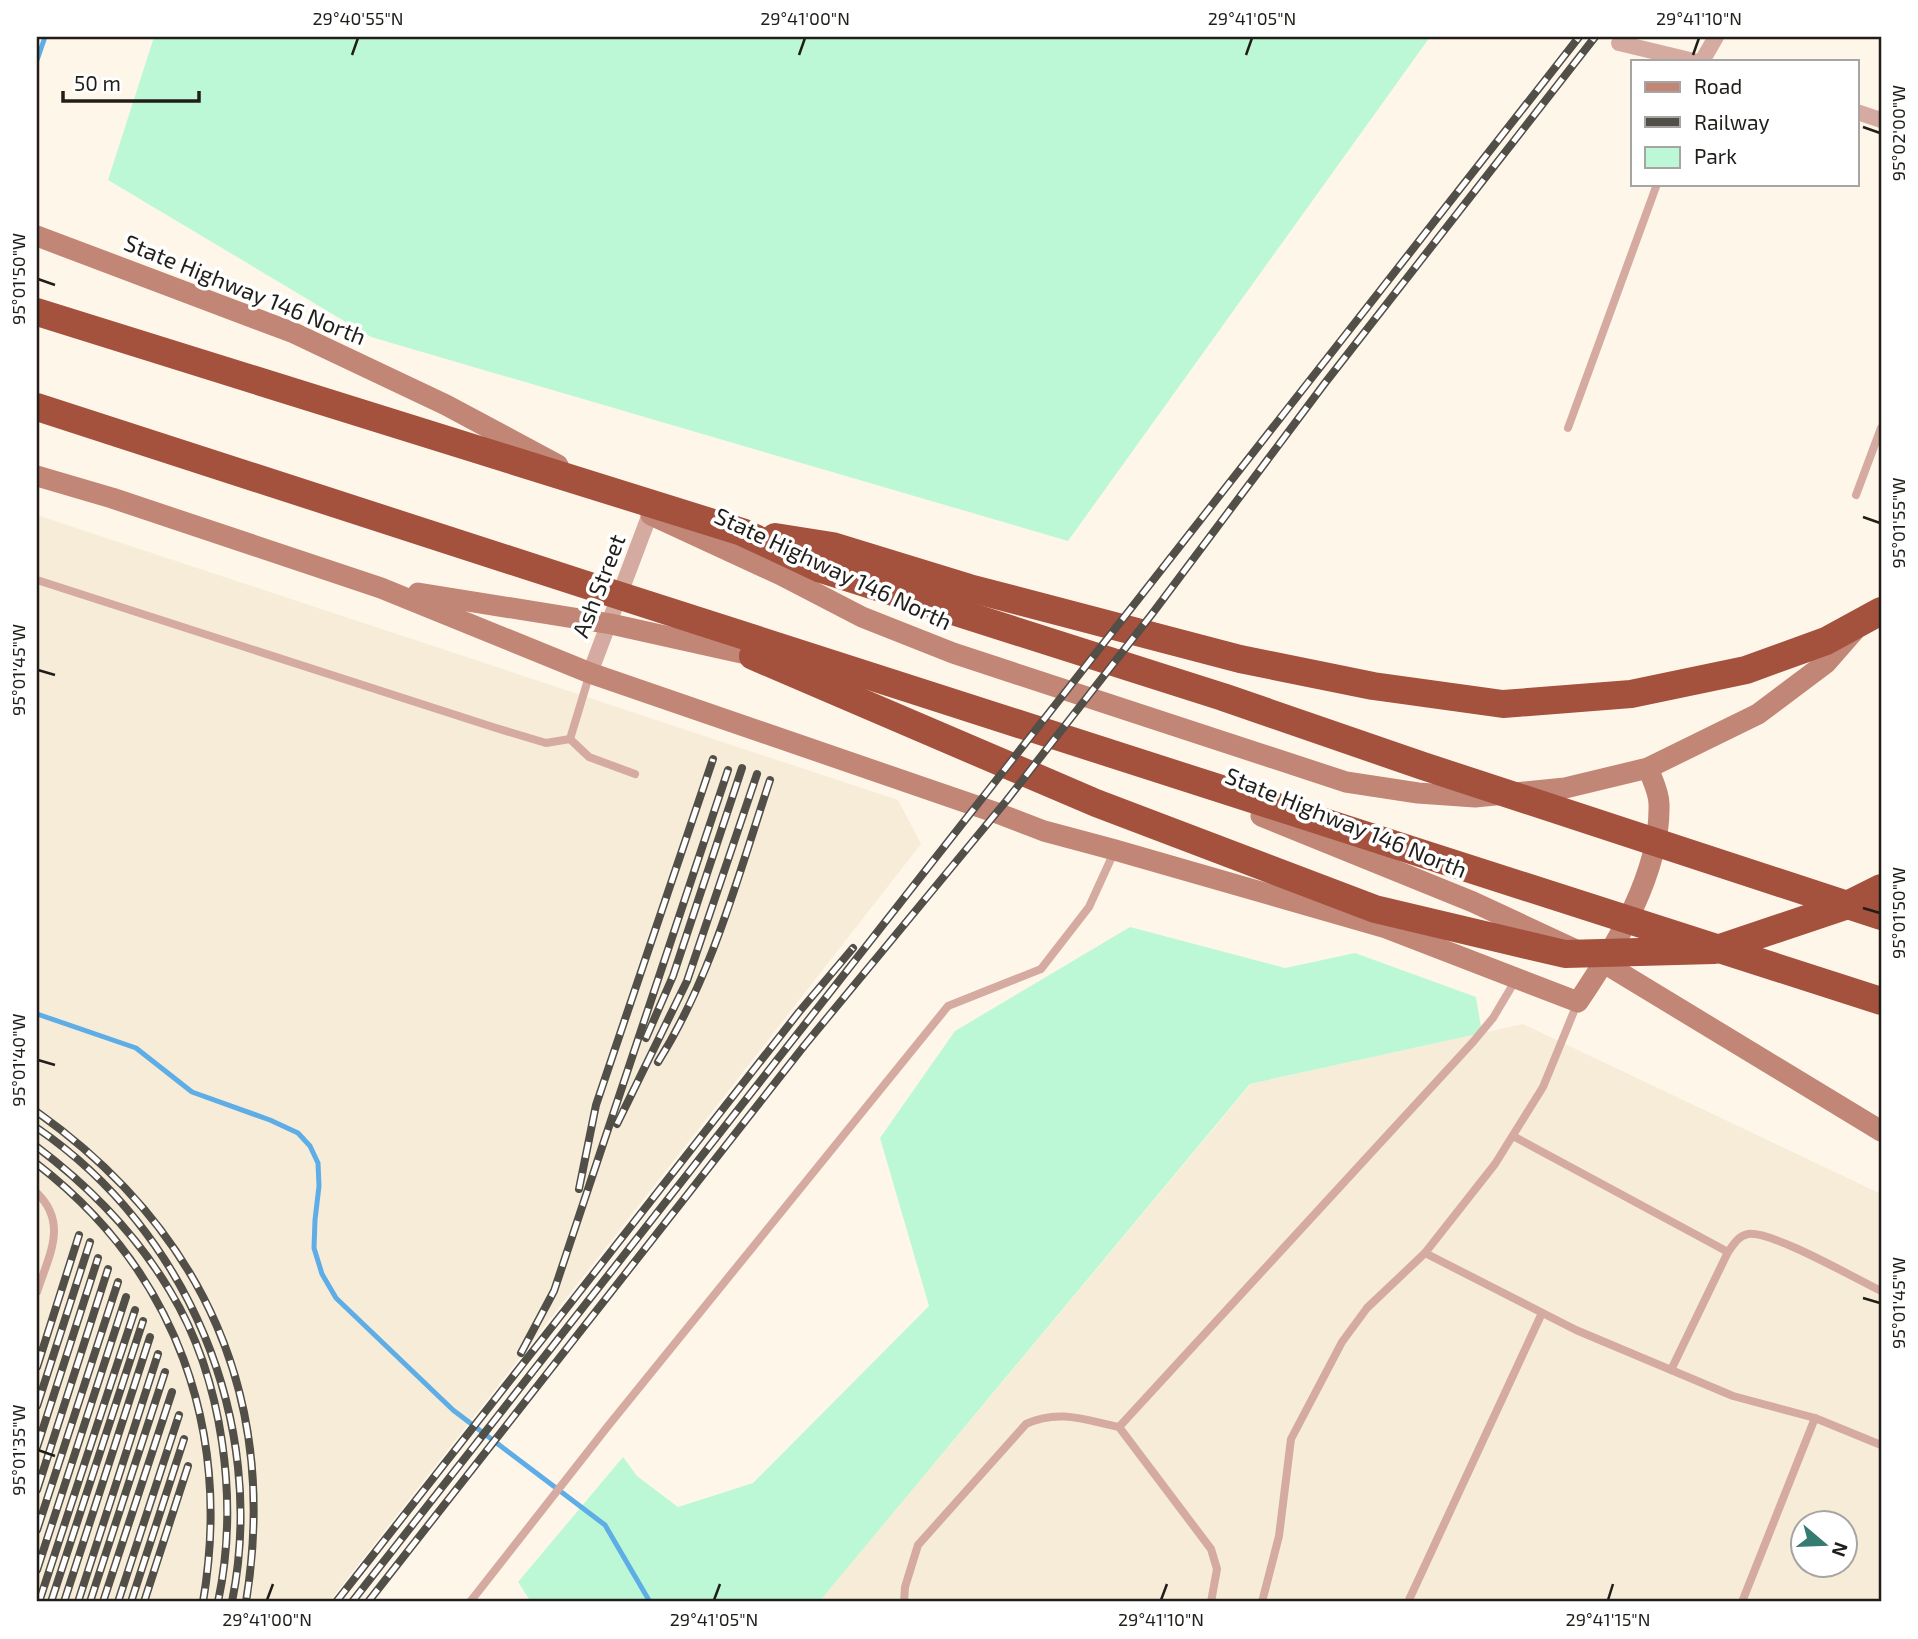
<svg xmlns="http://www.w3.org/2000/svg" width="1918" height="1639" viewBox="0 0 1918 1639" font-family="'Exo 2',sans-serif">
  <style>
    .industrial { fill: #f6ecd7; fill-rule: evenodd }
    .green { fill: #bdf8d6 }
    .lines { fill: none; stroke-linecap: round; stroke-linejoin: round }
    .stream { stroke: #5eade6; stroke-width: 5 }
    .lane { stroke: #d5aba1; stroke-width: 8 }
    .street { stroke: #d5aba1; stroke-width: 16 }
    .secondary { stroke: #c18676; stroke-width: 21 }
    .highway { stroke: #a4513d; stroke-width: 28 }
    .rail-casing { stroke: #524e48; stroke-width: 8 }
    .rail { stroke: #fff; stroke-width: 5; stroke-dasharray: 16; stroke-linecap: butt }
    .ticks { fill: none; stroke: #211e1a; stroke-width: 2.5 }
    .labels { text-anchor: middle; stroke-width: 7; stroke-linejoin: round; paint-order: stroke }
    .street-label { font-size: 23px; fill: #211e1a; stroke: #fff }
    .neatline { fill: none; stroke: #211e1a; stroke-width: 2.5 }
    .ticks-label { font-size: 18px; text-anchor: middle; fill: #211e1a }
  </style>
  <rect width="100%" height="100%" fill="#fff6ea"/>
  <g class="industrial">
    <polygon points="37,515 898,800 921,844 329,1602 37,1602"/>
    <path d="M1523,1024L1881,1194V1602H819L1251,1084ZM1802,1524H1844V1566H1802Z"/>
  </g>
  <g class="green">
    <polygon points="154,37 1430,37 1068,541 371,337 108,180"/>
    <polygon points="1130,927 1285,968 1355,953 1476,997 1482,1033 1250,1084 819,1602 531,1602 518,1582 623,1457 637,1476 678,1507 753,1483 929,1306 880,1138 955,1031"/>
  </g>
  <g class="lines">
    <g class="stream">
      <polyline points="37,60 45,37"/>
      <polyline points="37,1014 136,1048 192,1092 270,1120 298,1133 310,1146 318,1163 319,1186 315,1220 314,1248 322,1274 336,1298 453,1410 605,1525 650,1602"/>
    </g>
    <g class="lane">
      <polyline points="1568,428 1657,184"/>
      <polyline points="1856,495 1881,428"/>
      <polyline points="37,580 496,728 546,743 570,739"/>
      <polyline points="590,673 570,739 589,757 635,774"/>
      <path d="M1513,1136L1728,1252C1734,1244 1738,1236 1748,1234C1771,1230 1856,1279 1881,1291"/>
      <path d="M37,1193C69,1224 48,1257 37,1292"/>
      <polyline points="1425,1253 1576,1330 1733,1396 1815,1418 1881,1445"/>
      <polyline points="1671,1370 1728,1252"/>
      <polyline points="1119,1427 1473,1042 1493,1018 1515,981"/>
      <polyline points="470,1602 608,1426 948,1006 1041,969 1089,907 1115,850"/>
      <path d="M904,1602L905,1587L918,1545L1026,1424C1059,1409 1085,1420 1119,1427L1211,1549L1217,1569L1211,1602"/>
      <polyline points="1262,1602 1279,1536 1291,1439 1342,1342 1367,1308 1425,1253 1495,1164 1543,1087 1577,1004"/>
      <polyline points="1408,1602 1542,1313"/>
      <polyline points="1742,1602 1815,1418"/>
    </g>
    <g class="street">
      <polyline points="1619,43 1694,61"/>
      <polyline points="1702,61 1716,37"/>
      <polyline points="1857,112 1881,120"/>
      <polyline points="590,673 650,514"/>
    </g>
    <g class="secondary">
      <polyline points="37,236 294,333 446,405 558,465"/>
      <path d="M37,476L112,498L381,588L590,673L997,813L1044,831L1115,850L1386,928L1578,1002C1615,947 1661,873 1659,804C1659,792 1652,779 1648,768"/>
      <polyline points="651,515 781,575 862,617 953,653 1346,782 1418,793 1475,797 1565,788 1648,768 1758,714 1826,663 1854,631"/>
      <polyline points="418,593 611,624 768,659"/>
      <polyline points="1261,816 1473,902 1604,963 1881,1131"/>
    </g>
    <g class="highway">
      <polyline points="37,312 742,532 821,569 1223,697 1423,766 1881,916"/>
      <path d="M37,407C226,467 414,529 602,590C1027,730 1454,865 1881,1001"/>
      <polyline points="775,537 832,546 969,588 1240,659 1373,686 1503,704 1631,694 1746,670 1826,641 1881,611"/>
      <polyline points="753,656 1096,803 1375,909 1565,954 1714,950 1845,906 1881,888"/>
    </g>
    <defs>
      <g id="rail">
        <polyline points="646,1038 673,976 742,768"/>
        <path d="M658,1062C712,976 738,876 770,780"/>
        <path d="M37,1112C204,1231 279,1398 246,1602"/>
        <polyline points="617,1124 687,981 757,774"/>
        <path d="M37,1128C188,1231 268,1422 232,1602"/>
        <path d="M37,1147C90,1187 136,1234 170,1291C224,1380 239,1503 218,1602"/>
        <path d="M37,1164C177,1272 232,1430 203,1602"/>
        <polyline points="579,1189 596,1105 713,759"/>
        <polyline points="521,1353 554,1291 728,770"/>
        <polyline points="37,1367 79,1235"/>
        <polyline points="37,1406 90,1242"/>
        <polyline points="37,1447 98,1258"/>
        <polyline points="37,1490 108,1269"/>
        <polyline points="37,1530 118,1282"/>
        <polyline points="37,1570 126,1297"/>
        <polyline points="39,1602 135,1310"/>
        <polyline points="51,1602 143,1321"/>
        <polyline points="64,1602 150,1337"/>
        <polyline points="78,1602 158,1354"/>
        <polyline points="90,1602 165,1372"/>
        <polyline points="103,1602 172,1392"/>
        <polyline points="118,1602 179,1415"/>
        <polyline points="131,1602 184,1439"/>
        <polyline points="144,1602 188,1466"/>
        <polyline points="336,1602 799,1012 853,948"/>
        <polyline points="352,1602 1579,37"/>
        <polyline points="368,1602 804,1046 1007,800 1152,614 1325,383 1595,37"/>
      </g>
    </defs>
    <use href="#rail" class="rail-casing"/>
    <use href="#rail" class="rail"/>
  </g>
  <path class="ticks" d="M352,55L358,38M799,55L805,38M1246,55L1252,38M1693,55L1699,38M1863,127L1880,133M38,279L55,285M1863,517L1880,523M38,670L55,675M1863,908L1880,913M38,1060L55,1065M1863,1298L1880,1303M38,1450L55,1456M267,1600L273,1584M714,1600L720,1584M1161,1600L1167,1584M1608,1600L1613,1584"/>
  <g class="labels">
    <g class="street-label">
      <text transform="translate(245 290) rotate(22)" y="8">State Highway 146 North</text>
      <text transform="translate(833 569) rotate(25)" y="8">State Highway 146 North</text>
      <text transform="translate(599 586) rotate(-69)" y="8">Ash Street</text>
      <text transform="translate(1346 823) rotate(22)" y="8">State Highway 146 North</text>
    </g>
  </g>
  <rect width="1918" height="1639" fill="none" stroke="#ffffff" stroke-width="77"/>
  <rect x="1631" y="60" width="228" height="126" fill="#ffffff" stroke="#a6a5a3" stroke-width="2"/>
  <rect x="1645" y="82" width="35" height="10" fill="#c18676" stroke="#a6a5a3" stroke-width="2"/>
  <text x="1694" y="94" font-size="21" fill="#211e1a">Road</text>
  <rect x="1645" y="117" width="35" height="10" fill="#524e48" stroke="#a6a5a3" stroke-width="2"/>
  <text x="1694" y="130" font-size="21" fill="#211e1a">Railway</text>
  <rect x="1645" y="147" width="35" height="21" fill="#bdf8d6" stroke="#a6a5a3" stroke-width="2"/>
  <text x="1694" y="164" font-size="21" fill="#211e1a">Park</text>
  <g transform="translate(1824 1544) rotate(109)"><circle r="33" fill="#ffffff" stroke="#a6a5a3" stroke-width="2"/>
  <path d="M0-5L12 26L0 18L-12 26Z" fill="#357b72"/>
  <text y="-10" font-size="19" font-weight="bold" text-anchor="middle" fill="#211e1a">N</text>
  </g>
  <path d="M63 91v10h136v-10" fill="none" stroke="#211e1a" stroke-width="3.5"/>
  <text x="74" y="91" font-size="21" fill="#211e1a" stroke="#ffffff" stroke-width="5" paint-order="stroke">50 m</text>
  <rect x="38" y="38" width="1842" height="1562" class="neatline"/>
  <g class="ticks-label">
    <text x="358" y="25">29°40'55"N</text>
    <text x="805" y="25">29°41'00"N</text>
    <text x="1252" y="25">29°41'05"N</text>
    <text x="1699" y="25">29°41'10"N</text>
    <text transform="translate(1899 133) rotate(-90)" y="6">95°02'00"W</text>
    <text transform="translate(19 279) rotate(-90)" y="6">95°01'50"W</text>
    <text transform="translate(1899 523) rotate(-90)" y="6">95°01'55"W</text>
    <text transform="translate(19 670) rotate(-90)" y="6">95°01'45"W</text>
    <text transform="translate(1899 913) rotate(-90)" y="6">95°01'50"W</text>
    <text transform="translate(19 1060) rotate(-90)" y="6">95°01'40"W</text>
    <text transform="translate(1899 1303) rotate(-90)" y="6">95°01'45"W</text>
    <text transform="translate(19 1450) rotate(-90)" y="6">95°01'35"W</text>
    <text x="267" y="1626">29°41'00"N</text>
    <text x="714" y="1626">29°41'05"N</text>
    <text x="1161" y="1626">29°41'10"N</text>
    <text x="1608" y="1626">29°41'15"N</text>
  </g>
</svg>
